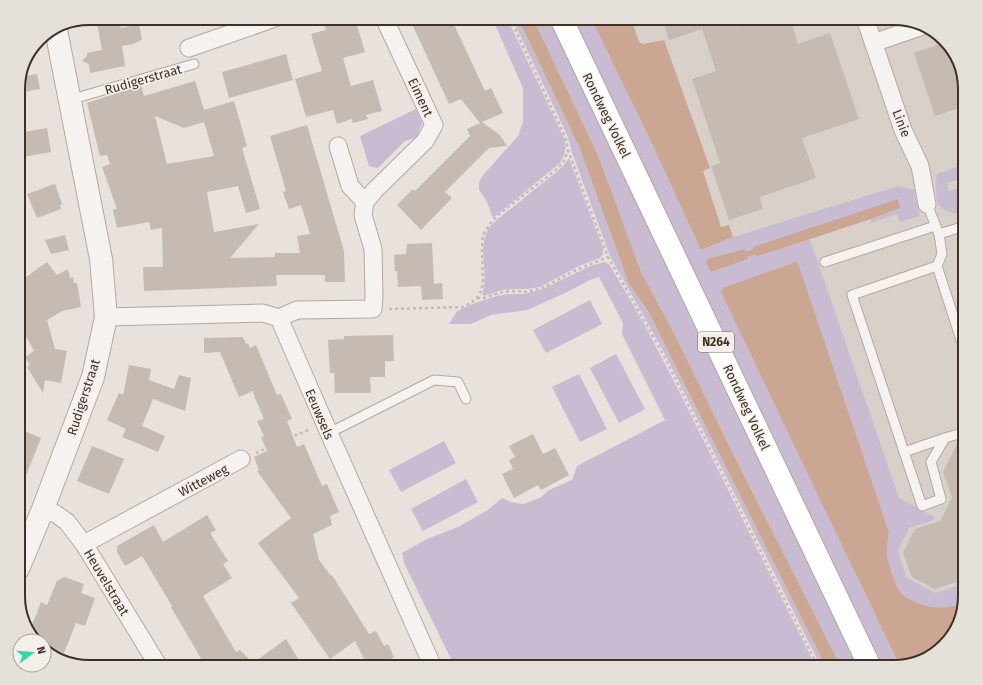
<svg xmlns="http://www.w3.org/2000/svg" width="983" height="685" viewBox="0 0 983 685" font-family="'Fira Sans',sans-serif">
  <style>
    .built { fill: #dad0ca }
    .green { fill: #c9bcd2 }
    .water { fill: #cba793 }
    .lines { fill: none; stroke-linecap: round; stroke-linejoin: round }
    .stream { stroke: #cba793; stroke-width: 5.5 }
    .building { fill: #c5bbb3; fill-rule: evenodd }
    .service-casing { stroke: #b2a9a1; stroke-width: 11 }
    .minor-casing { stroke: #b2a9a1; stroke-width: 19 }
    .tertiary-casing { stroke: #b2a9a1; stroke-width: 24 }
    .primary-casing { stroke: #b4a59a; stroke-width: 24 }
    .path { stroke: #c3bcb6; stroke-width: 2.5; stroke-dasharray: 3 3; stroke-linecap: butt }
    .service { stroke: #f6f2ef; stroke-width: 9 }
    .minor { stroke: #f6f2ef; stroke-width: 17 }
    .tertiary { stroke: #f6f2ef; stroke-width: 22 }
    .primary { stroke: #fff; stroke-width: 22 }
    .labels { text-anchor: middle; stroke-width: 3; stroke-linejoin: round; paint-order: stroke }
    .shield { fill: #f5efeb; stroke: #766a60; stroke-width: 1 }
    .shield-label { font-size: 12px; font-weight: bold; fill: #3f3124 }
    .street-label { font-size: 13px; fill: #3f3124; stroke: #f5efeb }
    .rim { fill: none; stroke: #3f3124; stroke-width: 2 }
  </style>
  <rect width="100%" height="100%" fill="#e8e1dc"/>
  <polygon class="built" points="581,18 895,18 937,32 958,57 965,88 965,597 951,639 926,660 895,667"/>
  <g class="green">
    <path d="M492,18H507L565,140C566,149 565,155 560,163L493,218C489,207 486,198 479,190V182L484,174L518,136L523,122V88Z"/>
    <polygon points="512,18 518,18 580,149 629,284 648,311 826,667 821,667 665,354 610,256 571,150 568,137"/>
    <polygon points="533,18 550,18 859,667 841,667 733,453 673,331 646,282 642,274 598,155"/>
    <path d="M572,18H591L654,148L701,250L733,237L898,186L909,189H914L915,195L920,216L900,222L897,214L871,223V219L882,214L753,247L754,250L747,253L745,249L711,272L748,259L747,256L755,253L757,257L810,239L899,498L934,517V520L909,528L898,550L906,577L935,593L962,584L965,578V597L963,604C943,610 918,609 902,594C896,588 889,565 887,557C886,549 888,540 889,532L798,263L836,533L900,666L894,667H882Z"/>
    <polygon points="416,109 422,123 417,137 405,141 378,168 369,166 360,136"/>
    <path d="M569,158L603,248C604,252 603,254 600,258L579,266L540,287L527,289H517L502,290L484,296L482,294C489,276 479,252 486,234C488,228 493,223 498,219L554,174L564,165Z"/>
    <path d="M965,164V177L947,183L949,191L965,186V216H964C933,210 935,202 937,174Z"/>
    <polygon points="604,262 609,264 643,322 677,387 816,667 455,667 404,563 402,553 427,539 458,527 488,510 502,498 511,502 523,504 540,498 549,490 572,480 577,466 665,420 622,334 623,323 599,277 590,280 565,293 527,310 491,315 471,324 449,324 457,311 475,303 497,296 508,294 525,294 543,289 590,266"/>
    <polygon points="590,300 602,324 546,353 533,330"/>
    <polygon points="616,354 645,409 619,423 590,368"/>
    <polygon points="579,374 607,429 580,442 552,387"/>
    <polygon points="444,441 456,463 401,492 389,470"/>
    <polygon points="466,479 478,502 423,531 411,509"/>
  </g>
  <g class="water">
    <polygon points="518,18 533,18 598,155 642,274 673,331 733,453 841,667 826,667 648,311 629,284 580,149"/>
    <polygon points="591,18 631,18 639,42 643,44 664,40 709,165 710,168 703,171 721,227 729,225 733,237 701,250 654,148"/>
    <polygon points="898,199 900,208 871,219 756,257 753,247"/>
    <polygon points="745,249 748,259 711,272 706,262 707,259"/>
    <path d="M796,262L798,263L799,266L889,532C888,540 886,549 887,557C889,565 896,588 902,594C906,597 910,600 915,602C931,609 946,609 963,604L951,639L926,660L900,666L836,533L721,292L722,290L725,287Z"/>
  </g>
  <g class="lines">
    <polyline class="stream" points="742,256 762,249"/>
  </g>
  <g class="building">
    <polygon points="96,18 119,18 121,28 139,24 142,40 133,44 122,46 125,66 90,73 89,64 82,61 87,56 87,53 102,50"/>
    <polygon points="431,18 451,18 485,91 491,88 503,113 482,122 500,135 507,146 489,148 445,192 452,198 421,230 397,205 413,189 415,191 470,136 467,129 480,123 461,99 449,104 413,26"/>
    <polygon points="662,18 733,18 736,27 764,18 790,18 798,44 830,33 859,119 802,138 816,178 760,197 763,209 729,220 711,166 720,163 692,79 716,71 702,29 669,40"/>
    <polygon points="340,22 341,26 356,22 365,52 343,58 351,86 373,80 382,111 366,115 368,119 353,123 352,119 337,124 333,110 306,117 295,79 322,71 311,34 326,30 325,26"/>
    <polygon points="945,42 958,57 965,88 965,106 935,116 914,53"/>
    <polygon points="286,54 293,80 229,98 222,72"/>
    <polygon points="37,74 40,89 18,93 18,84 20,77"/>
    <path d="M195,81L204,110L234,101L247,146L242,148L260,209L246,213L238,186L207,192L214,232L259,224L230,258L275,257V253H300L297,236L310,234L301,205L289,209L283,192L286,191L270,136L307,125L344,251L345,282H325V275H276L277,286L144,291L143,267H163L162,228L151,230L149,222L117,228L113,210L117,209L102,167L110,164L107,155L100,156L87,103L141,85L144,96ZM155,116L184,128L204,122L214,156L167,164Z"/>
    <polygon points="47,128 51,152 18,158 18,133"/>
    <polygon points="55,184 62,204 60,205 61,209 37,218 27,194"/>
    <polygon points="65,235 69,250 51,254 45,240"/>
    <polygon points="432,243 434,284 442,283 443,299 422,300 421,286 398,287 397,271 395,271 394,255 406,254 407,244"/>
    <polygon points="47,262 57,275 68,269 70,278 73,277 74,283 77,283 81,307 62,311 47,320 55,349 67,351 61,383 45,380 43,393 27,367 30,365 25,357 34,351 18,321 18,283"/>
    <polygon points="393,335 394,361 385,361 385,377 370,377 371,393 335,393 334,373 330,373 328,340 344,339 344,336"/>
    <polygon points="243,337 246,344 248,343 250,348 256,345 277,395 281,394 292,419 287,421 297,447 304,444 322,486 327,484 339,512 330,516 332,525 313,534 319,560 331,576 332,575 369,634 376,631 384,646 388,644 394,657 376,667 368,667 355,641 330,659 291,603 299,598 258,543 291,518 257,471 259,470 254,457 267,451 261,437 264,436 257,421 264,419 255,398 253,391 239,397 220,352 204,353 204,338"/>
    <polygon points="129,365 151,369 149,380 174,389 179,375 191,378 185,411 153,399 142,426 165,436 158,452 122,437 126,429 107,420 119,393 123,395"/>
    <polygon points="22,430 41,438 19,493 18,439"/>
    <polygon points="533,434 543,454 555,448 569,475 541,490 538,485 514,498 502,474 513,469 509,460 515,457 509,446"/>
    <polygon points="965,438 965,529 964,532 965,536 965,571 960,581 935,589 912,577 903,553 915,529 940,521 952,497 943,472 959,440"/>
    <polygon points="92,446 124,459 109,494 77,481"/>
    <polygon points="207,515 216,530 210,533 228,561 223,564 232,578 203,596 236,652 240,650 253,663 286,639 303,667 206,667 171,607 172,606 142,556 125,566 117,552 117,546 154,525 163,542"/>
    <polygon points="64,577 84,584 81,593 95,598 85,626 76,623 64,653 44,646 44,641 36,641 29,633 41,602 47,605 57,581"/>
  </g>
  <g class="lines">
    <defs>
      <g id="service">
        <polyline points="69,100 194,64"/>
        <polyline points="927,204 939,234 965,226"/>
        <polyline points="939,234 942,254 937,266 965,352"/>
        <polyline points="825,262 935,226"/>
        <polyline points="937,266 852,295 922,506 941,499 931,462 945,438 965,432"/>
        <polyline points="329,433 434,380 458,382 466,399"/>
        <polyline points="904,452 945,438"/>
      </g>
      <g id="minor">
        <polyline points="865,18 903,130 920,166 927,204"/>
        <polyline points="873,43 920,27"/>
        <polyline points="189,48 275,18"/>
        <polyline points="338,146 350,186 365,202"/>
        <polyline points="106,317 263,313 279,318 329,433 433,667"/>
        <polyline points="279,318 297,310 373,309 374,297 373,249 363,215 365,202 375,190 425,141 434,125 427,110 384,18"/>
        <polyline points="43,509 56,514 67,522 84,544 159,667"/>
        <polyline points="84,544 241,459"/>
      </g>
      <polyline id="tertiary" points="18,569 43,509 93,377 106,317 101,259 56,30"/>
      <polyline id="primary" points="561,18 870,667"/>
    </defs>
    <use href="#service" class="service-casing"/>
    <use href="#minor" class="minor-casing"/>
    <use href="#tertiary" class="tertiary-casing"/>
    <use href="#primary" class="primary-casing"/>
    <g class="path">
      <polyline points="510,18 566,139 568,150 608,257 645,322 663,354 818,667"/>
      <polyline points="477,298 484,298 502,292 517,291 527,292 542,288 576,270 608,257"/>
      <polyline points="389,309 463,307 471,303 477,298 481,291 483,283 482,248 483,235 490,224 498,215 547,177 563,163 568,150"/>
      <polyline points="256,453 310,429"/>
    </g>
    <use href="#service" class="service"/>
    <use href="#minor" class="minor"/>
    <use href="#tertiary" class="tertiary"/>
    <use href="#primary" class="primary"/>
  </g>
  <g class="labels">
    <rect class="shield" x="698" y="332" width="36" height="20" rx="3"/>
    <g class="shield-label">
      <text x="716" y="346">N264</text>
    </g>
    <g class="street-label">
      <text transform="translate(143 79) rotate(-16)" y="5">Rudigerstraat</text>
      <text transform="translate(421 97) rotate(65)" y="5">Eiment</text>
      <text transform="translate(607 115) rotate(64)" y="5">Rondweg Volkel</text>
      <text transform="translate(902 123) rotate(69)" y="5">Linie</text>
      <text transform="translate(83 397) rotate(-72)" y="5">Rudigerstraat</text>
      <text transform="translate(747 407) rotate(65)" y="5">Rondweg Volkel</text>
      <text transform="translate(320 414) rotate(67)" y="5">Eeuwsels</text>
      <text transform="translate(203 480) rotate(-28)" y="5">Witteweg</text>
      <text transform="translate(107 582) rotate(59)" y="5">Heuvelstraat</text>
    </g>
  </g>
  <path d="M0 0H983V685H0ZM89 25H894A64 64 0 0 1 958 89V596A64 64 0 0 1 894 660H89A64 64 0 0 1 25 596V89A64 64 0 0 1 89 25Z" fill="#e6e0db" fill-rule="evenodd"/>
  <path class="rim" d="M89 25H894A64 64 0 0 1 958 89V596A64 64 0 0 1 894 660H89A64 64 0 0 1 25 596V89A64 64 0 0 1 89 25Z"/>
  <g transform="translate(32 653) rotate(74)"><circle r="19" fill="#f5efeb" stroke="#aca39b"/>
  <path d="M0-3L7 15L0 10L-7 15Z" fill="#34d9a5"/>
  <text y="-6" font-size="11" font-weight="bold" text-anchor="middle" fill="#3f3124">N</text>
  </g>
</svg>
